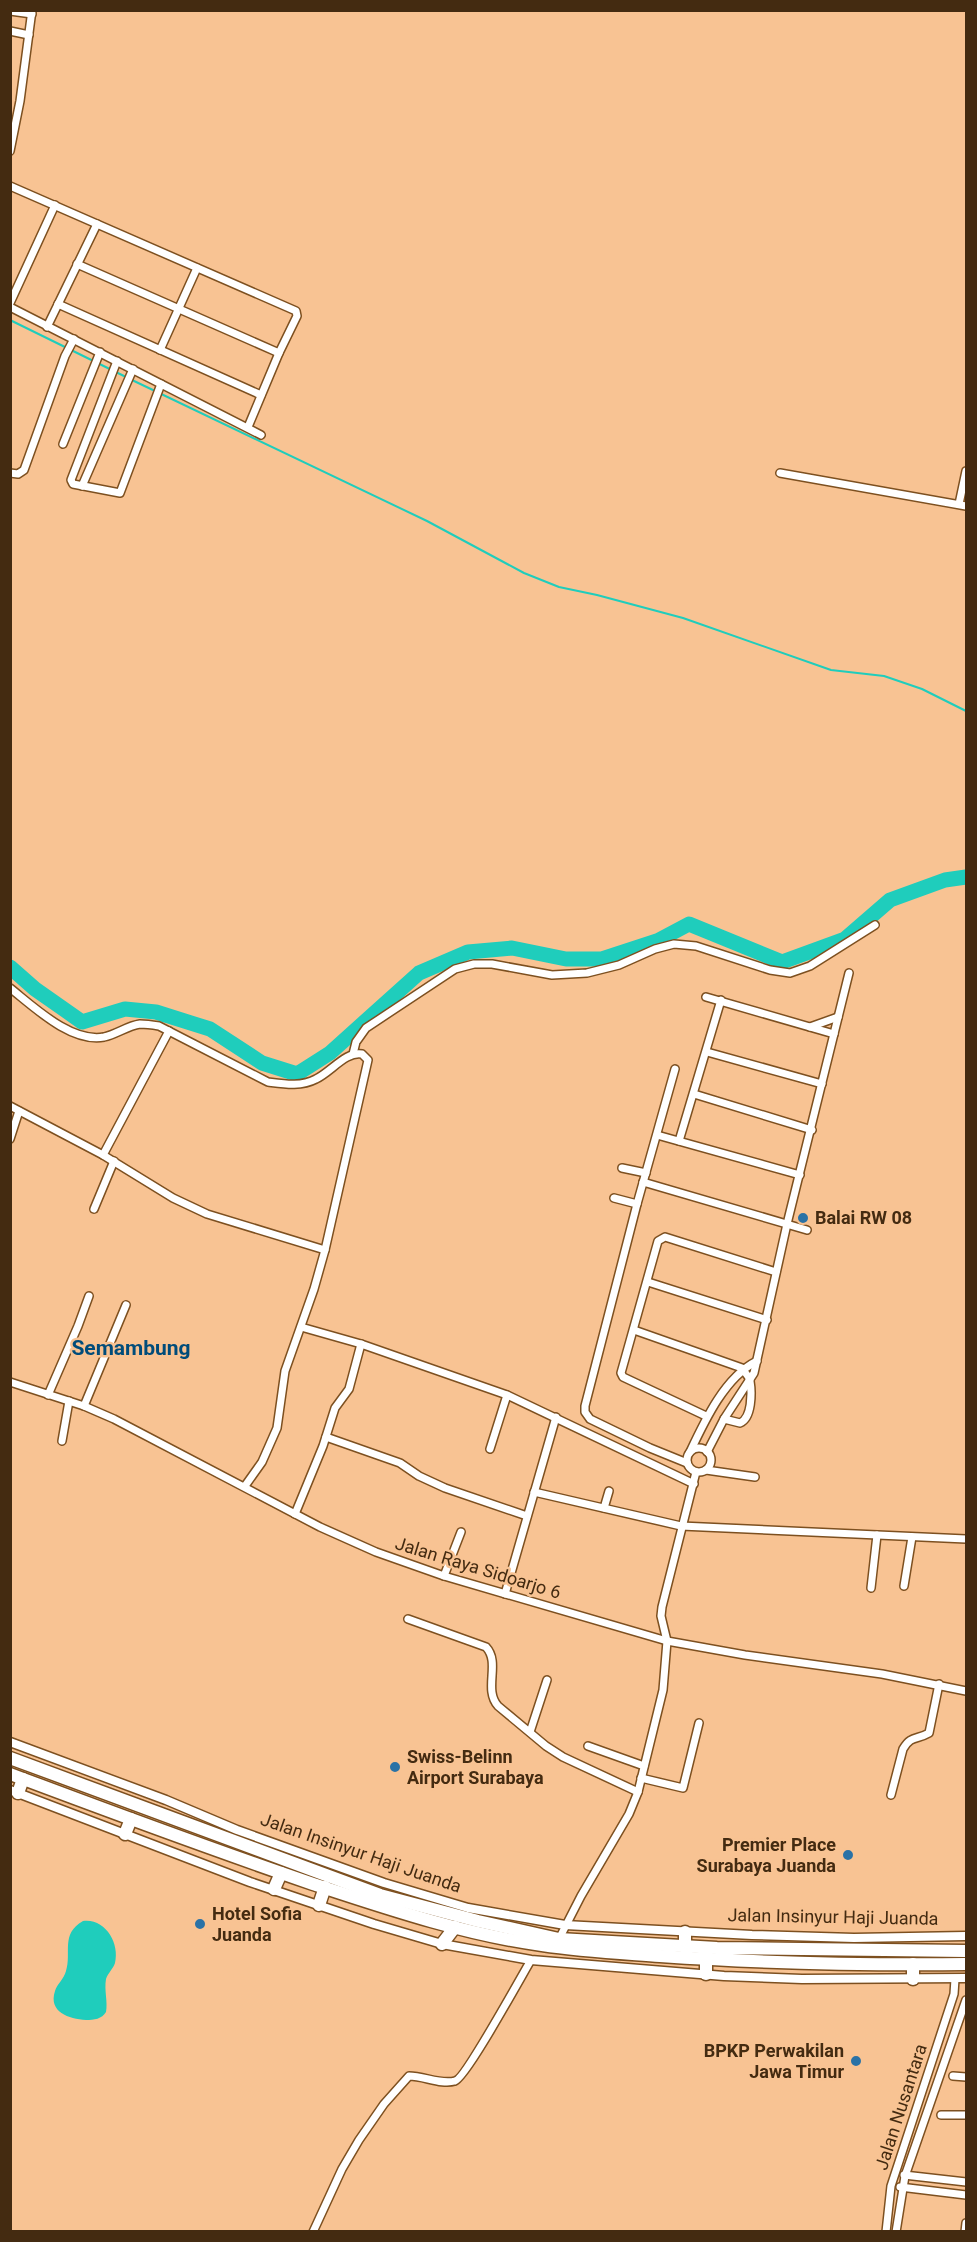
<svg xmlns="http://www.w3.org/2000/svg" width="977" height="2242" viewBox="0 0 977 2242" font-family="Roboto,sans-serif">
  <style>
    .water { fill: #1fcdbc }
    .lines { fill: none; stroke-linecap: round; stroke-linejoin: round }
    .stream { stroke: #1fcdbc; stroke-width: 2 }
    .river { stroke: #1fcdbc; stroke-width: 15 }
    .minor-casing { stroke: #7d5020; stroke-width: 10 }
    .tertiary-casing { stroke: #7d5020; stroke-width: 11 }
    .trunk-casing { stroke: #7d5020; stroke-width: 15 }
    .minor { stroke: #fff; stroke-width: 7 }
    .tertiary { stroke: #fff; stroke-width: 8 }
    .trunk { stroke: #fff; stroke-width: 12 }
    .poi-dot { fill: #2a72a6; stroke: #f8c393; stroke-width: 2 }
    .labels { text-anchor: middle; stroke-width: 5; stroke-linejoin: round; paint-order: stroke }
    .poi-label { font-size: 18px; font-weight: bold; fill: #442b11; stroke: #f8c393; text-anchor: start }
    .street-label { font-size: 18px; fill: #442b11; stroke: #f8c393 }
    .quarter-label { font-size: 21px; font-weight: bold; fill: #004c7a; stroke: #f8c393 }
  </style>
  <rect width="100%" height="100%" fill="#f8c393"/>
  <path class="water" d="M83,1921C105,1918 120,1943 115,1963C113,1969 108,1973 106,1979C104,1990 108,2002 106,2012C102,2019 94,2020 86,2020C69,2019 48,2012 55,1991C57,1984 64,1979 66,1971C72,1953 60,1934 83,1921Z"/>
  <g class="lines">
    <g class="stream">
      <polyline points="10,320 126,377"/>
      <polyline points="132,380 427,521 524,573 559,587 597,595 683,618 831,670 884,676 922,689 966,711"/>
    </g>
    <polyline class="river" points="10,967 35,989 82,1022 125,1009 156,1012 210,1029 262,1063 297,1074 330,1053 419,973 468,952 512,948 566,959 602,959 657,941 689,924 782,962 845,939 890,900 945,880 966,877"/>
    <defs>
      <g id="minor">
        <polyline points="10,11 32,14"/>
        <polyline points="10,31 29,35"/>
        <polyline points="10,151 20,101 32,10"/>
        <polyline points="10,186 296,311 297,316 279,353 248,427"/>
        <polyline points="77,264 279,353"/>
        <polyline points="10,303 55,205"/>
        <polyline points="58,304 261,395"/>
        <polyline points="10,307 261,435"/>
        <polyline points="47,327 97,224"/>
        <polyline points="160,350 197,268"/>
        <polyline points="117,361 71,480 73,484 120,493 161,384"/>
        <polyline points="63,444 100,352"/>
        <polyline points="10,473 18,474 24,470 65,356 74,339"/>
        <polyline points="780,473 966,506"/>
        <polyline points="82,486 133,369"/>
        <polyline points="959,504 966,471"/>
        <path d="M10,988C34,1007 71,1043 104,1037C117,1034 127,1026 140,1024C146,1024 153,1025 159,1026L268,1082C284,1084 301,1087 316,1079C331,1072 346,1051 362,1054L368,1060L325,1250L314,1289L285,1371L277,1428L262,1462L245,1486"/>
        <polyline points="706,997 834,1034"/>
        <polyline points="810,1027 838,1017"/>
        <polyline points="707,1052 822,1084"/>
        <polyline points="353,1054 356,1042 366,1028 455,969 474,964 492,964 552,975 587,973 619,965 655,949 674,944 696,946 770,970 790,973 810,966 875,925"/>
        <polyline points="675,1069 637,1204 585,1406 585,1412 590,1419 650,1448 687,1463"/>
        <polyline points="694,1094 812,1130"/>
        <polyline points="10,1106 103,1155 173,1198 207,1214 325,1250"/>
        <polyline points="657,1135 800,1175"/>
        <polyline points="10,1139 19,1111"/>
        <polyline points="679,1141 721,1000"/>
        <polyline points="103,1155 169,1031"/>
        <polyline points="622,1168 646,1173"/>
        <polyline points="643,1182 807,1230"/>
        <polyline points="614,1198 637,1204"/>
        <polyline points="94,1209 114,1161"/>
        <polyline points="648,1282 767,1320"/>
        <polyline points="301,1327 361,1344 507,1395 694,1484"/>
        <path d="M634,1330L742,1368C745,1373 749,1376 750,1381C752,1393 752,1418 740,1423L724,1419"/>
        <polyline points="10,1382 84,1406 114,1419 320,1527 376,1552 444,1576 667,1641 745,1655 882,1674 966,1691"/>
        <polyline points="48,1395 78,1326 89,1296"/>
        <polyline points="84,1406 126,1305"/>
        <polyline points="706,1416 623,1377 621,1373 658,1241 665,1237 776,1272"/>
        <polyline points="326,1437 400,1463 419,1476 445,1488 527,1516"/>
        <polyline points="62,1441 69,1401"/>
        <circle cx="699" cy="1460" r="12"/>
        <polyline points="490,1449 507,1395"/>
        <path d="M690,1452C705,1420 725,1377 757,1361"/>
        <polyline points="707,1452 724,1419 754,1373 787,1224 849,973"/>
        <polyline points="706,1470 755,1477"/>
        <polyline points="534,1492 681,1526 966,1539"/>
        <polyline points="604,1508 609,1491"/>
        <polyline points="295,1514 323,1446 335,1408 349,1389 361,1344"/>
        <polyline points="444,1576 461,1532"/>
        <polyline points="904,1586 912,1537"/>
        <polyline points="871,1588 877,1535"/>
        <polyline points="505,1594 556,1417"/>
        <path d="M408,1619L486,1647C501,1663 483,1689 498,1706L546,1746L563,1757L638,1792"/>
        <polyline points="530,1732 547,1680"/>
        <polyline points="588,1746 644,1766"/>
        <polyline points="641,1778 683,1788 699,1723"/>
        <path d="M891,1795L903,1749C911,1735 917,1740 929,1733L939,1684"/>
        <polyline points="559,1939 581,1896 629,1814 638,1792 663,1690 667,1641 661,1616 662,1607 696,1472"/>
        <polyline points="953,2076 966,2077"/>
        <polyline points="941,2115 966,2115"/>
        <polyline points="904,2175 966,2182"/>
        <polyline points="900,2187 966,2195"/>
        <path d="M313,2232L342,2169L359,2140L384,2104L409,2076C424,2076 441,2085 455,2081C465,2079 521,1977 531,1960"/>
        <polyline points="886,2232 891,2186 954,1994 955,1979"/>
        <polyline points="896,2232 905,2176 966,2000"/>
        <polyline points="965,2232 966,2223"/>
      </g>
      <g id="tertiary">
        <polyline points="10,1742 166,1800 237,1830 384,1883 468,1908 565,1925 752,1935 854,1938 966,1936"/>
        <polyline points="10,1790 250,1882 374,1924 442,1944 531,1960 724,1976 802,1979 966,1978"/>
      </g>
      <g id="trunk">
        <polyline points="10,1758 380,1895 478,1921 559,1939 717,1948 966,1951"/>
        <path d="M10,1774C111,1812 211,1849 313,1884C386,1908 466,1935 542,1945C581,1951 621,1953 660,1956C762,1963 864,1965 966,1964"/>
        <polyline points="18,1793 23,1779"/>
        <polyline points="125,1834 131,1819"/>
        <polyline points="274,1889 281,1873"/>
        <polyline points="319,1905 325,1887"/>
        <polyline points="442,1944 455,1927"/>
        <polyline points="685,1947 685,1932"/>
        <polyline points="913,1964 913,1979"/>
        <polyline points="706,1974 706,1959"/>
      </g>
    </defs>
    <use href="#minor" class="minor-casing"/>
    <use href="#tertiary" class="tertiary-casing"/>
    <use href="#trunk" class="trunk-casing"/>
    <use href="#minor" class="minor"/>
    <use href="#tertiary" class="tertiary"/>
    <use href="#trunk" class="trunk"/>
  </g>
  <g class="poi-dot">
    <circle cx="803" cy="1218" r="6"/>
    <circle cx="395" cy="1767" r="6"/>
    <circle cx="848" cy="1855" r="6"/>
    <circle cx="200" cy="1924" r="6"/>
    <circle cx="856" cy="2061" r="6"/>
  </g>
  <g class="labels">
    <g class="poi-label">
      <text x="815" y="1224">Balai RW 08</text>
      <text x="407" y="1763">Swiss-Belinn<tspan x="407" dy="21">Airport Surabaya</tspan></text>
      <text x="836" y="1851" text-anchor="end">Premier Place<tspan x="836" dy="21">Surabaya Juanda</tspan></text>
      <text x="212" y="1920">Hotel Sofia<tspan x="212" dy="21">Juanda</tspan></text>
      <text x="844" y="2057" text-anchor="end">BPKP Perwakilan<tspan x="844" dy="21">Jawa Timur</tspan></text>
    </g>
    <g class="street-label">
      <text transform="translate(478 1568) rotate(17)" y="6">Jalan Raya Sidoarjo 6</text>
      <text transform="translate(361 1853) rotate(19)" y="6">Jalan Insinyur Haji Juanda</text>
      <text transform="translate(833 1917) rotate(1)" y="6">Jalan Insinyur Haji Juanda</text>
      <text transform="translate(901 2107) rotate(-72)" y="6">Jalan Nusantara</text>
    </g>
    <g class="quarter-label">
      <text x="131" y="1355">Semambung</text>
    </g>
  </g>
  <rect width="977" height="2242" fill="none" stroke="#442b11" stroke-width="24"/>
</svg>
